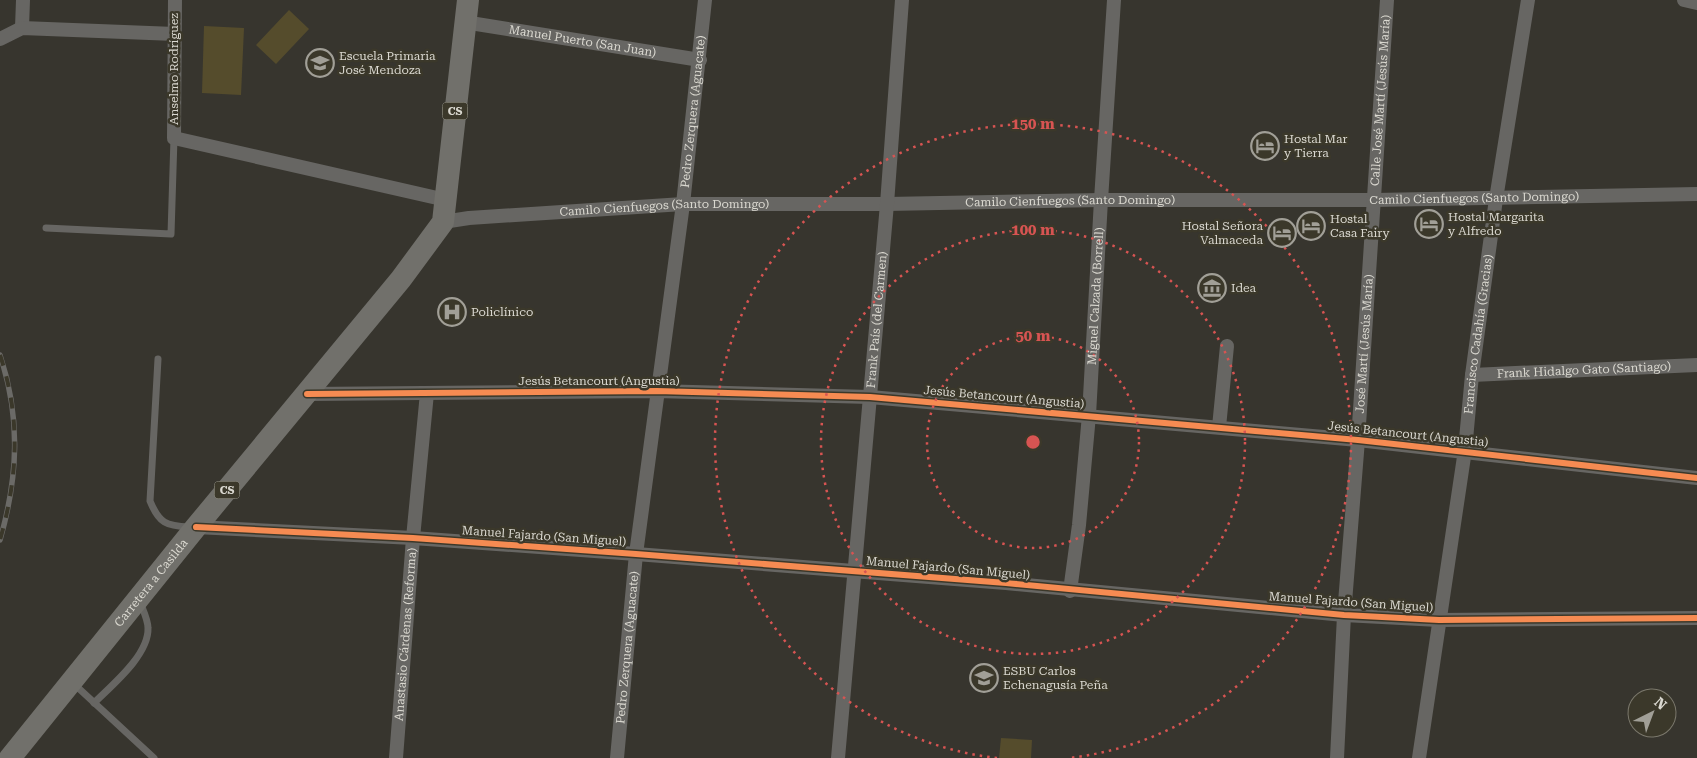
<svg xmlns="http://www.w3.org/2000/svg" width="1697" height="758" viewBox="0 0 1697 758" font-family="'Roboto Serif',serif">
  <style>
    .grass { fill: #554c2c }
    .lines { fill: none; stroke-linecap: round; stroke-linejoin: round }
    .service { stroke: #676663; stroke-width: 7 }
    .minor { stroke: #676663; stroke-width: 14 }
    .primary { stroke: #71706b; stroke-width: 22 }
    .rail-casing { stroke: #6b6a67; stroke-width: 5.5 }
    .rail { stroke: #3b382a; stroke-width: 4; stroke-dasharray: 11; stroke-linecap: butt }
    .cycleway-casing { stroke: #3b382a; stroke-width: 9 }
    .cycleway { stroke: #f68b52; stroke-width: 6 }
    .ring { fill: none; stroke: #d75452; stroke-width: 2.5; stroke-dasharray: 2.5 5 }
    .labels { text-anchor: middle; stroke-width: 5; stroke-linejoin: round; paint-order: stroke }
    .shield { fill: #3b382a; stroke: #aaa89e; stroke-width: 1 }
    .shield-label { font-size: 11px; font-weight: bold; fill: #dad8d0 }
    .street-label { font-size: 12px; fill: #dad8d0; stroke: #3b382a }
    .poi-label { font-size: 12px; fill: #dad8d0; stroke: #3b382a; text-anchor: start }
    .centre { fill: #d75452; stroke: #3b382a; stroke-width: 2.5 }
    .ring-label { font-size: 15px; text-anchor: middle; font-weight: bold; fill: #d75452; stroke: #3b382a; stroke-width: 5; stroke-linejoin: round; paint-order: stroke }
  </style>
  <rect width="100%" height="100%" fill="#37352e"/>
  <g class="grass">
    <polygon points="289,10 309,29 276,64 256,45"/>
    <polygon points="204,26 244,28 241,95 202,93"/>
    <polygon points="1001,738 1032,740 1031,758 999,758"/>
  </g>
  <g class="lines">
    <g class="service">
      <polyline points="46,228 171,234 174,138"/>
      <path d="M158,359L150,501C159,523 166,526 189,527"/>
      <polyline points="74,684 154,758"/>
      <path d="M94,703C112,685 149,655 148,628C148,620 143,610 140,602"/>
    </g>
    <g class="minor">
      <polyline points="175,0 174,138 446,200"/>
      <polyline points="1684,0 1697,3"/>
      <path id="s1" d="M464,22L700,60"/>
      <polyline points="22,28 23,0"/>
      <polyline points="0,39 22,28 175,34"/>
      <path id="s2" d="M443,222L469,218L683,204H887L1101,200H1374L1697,194"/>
      <path id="s3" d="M1472,375L1697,365"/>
      <polyline points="307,394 657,391 870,397 1358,440 1697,478"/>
      <polyline points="1219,427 1227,346"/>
      <polyline points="196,527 413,538 636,554 1006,583 1344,615 1439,620 1697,618"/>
      <path id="s4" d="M1070,591L1079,525L1089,415L1101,200L1114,0"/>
      <path id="s5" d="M396,758L413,538L427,393"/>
      <path id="s6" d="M617,758L636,554L683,204L705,0"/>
      <path id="s7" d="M838,758L887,204L902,0"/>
      <path id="s8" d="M1337,758L1344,615L1358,440L1387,0"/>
      <path id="s9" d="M1419,758L1465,450L1472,375L1496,199L1528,0"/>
    </g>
    <path class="primary" id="s10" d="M10,758L196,527L401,279L443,222L468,0"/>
    <defs>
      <path id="rail" d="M0,355C21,418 18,477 0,540"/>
    </defs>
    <use href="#rail" class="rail-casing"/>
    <use href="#rail" class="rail"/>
    <defs>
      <g id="cycleway">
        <polyline points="307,394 657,391 870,397 1358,440 1697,478"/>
        <polyline points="196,527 413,538 636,554 1006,583 1344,615 1439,620 1697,618"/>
      </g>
    </defs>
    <use href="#cycleway" class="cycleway-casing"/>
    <use href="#cycleway" class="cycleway"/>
  </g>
  <g class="ring">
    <circle cx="1033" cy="442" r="106"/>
    <circle cx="1033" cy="442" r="212"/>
    <path d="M997 758A318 318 0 1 1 1069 758"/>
  </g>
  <defs>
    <symbol id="school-ring" viewBox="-11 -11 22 22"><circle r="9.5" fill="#3b382a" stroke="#a19f97" stroke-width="1.5"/><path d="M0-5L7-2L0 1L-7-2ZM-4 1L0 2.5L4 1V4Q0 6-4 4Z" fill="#a19f97"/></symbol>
    <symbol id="hotel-ring" viewBox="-11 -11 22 22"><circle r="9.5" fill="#3b382a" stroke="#a19f97" stroke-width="1.5"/><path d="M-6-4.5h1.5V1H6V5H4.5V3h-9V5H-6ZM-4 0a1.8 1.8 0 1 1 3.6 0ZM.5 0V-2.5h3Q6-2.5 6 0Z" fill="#a19f97"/></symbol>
    <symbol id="museum-ring" viewBox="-11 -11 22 22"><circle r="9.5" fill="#3b382a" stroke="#a19f97" stroke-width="1.5"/><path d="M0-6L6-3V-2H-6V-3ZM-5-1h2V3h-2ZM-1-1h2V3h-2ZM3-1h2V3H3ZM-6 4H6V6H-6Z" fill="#a19f97"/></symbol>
    <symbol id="hospital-ring" viewBox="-11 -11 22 22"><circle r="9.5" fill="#3b382a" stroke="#a19f97" stroke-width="1.5"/><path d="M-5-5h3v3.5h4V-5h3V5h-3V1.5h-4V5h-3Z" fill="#a19f97"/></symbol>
  </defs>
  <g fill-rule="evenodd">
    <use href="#school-ring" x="304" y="47" width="32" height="32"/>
    <use href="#hotel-ring" x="1249" y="130" width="32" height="32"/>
    <use href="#hotel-ring" x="1413" y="208" width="32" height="32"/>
    <use href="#hotel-ring" x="1295" y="210" width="32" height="32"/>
    <use href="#hotel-ring" x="1266" y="217" width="32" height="32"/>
    <use href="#museum-ring" x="1196" y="272" width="32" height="32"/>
    <use href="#hospital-ring" x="436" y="296" width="32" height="32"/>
    <use href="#school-ring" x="968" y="662" width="32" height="32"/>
  </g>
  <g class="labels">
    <g class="shield">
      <rect x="442.5" y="102.5" width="25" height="17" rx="4"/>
      <rect x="214.5" y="481.5" width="25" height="17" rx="4"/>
    </g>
    <g class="shield-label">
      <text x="455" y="115">CS</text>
      <text x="227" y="494">CS</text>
    </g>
    <g class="street-label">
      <text dy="4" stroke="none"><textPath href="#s1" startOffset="120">Manuel Puerto (San Juan)</textPath></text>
      <text transform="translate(174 69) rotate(-90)" y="4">Anselmo Rodríguez</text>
      <text dy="4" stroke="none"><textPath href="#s8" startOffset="659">Calle José Martí (Jesús María)</textPath></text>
      <text dy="4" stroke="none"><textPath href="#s6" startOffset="651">Pedro Zerquera (Aguacate)</textPath></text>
      <text dy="4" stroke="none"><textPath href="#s2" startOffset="1032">Camilo Cienfuegos (Santo Domingo)</textPath></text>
      <text dy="4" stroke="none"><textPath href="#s2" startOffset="628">Camilo Cienfuegos (Santo Domingo)</textPath></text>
      <text dy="4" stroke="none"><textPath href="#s2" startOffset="222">Camilo Cienfuegos (Santo Domingo)</textPath></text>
      <text dy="4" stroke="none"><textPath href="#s4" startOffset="296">Miguel Calzada (Borrell)</textPath></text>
      <text dy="4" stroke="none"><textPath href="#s7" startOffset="440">Frank País (del Carmen)</textPath></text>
      <text dy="4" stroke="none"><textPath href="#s9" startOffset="428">Francisco Cadahía (Gracias)</textPath></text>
      <text dy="4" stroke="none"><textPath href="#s8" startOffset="415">José Martí (Jesús María)</textPath></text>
      <text dy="4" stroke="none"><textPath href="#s3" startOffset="112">Frank Hidalgo Gato (Santiago)</textPath></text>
      <text x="599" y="385">Jesús Betancourt (Angustia)</text>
      <text transform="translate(1004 397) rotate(5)" y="4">Jesús Betancourt (Angustia)</text>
      <text transform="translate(1408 434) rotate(6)" y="4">Jesús Betancourt (Angustia)</text>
      <text transform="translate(544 536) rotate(4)" y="4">Manuel Fajardo (San Miguel)</text>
      <text transform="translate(948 568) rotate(5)" y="4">Manuel Fajardo (San Miguel)</text>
      <text dy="4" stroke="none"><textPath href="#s10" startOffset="225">Carretera a Casilda</textPath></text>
      <text transform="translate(1351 602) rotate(4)" y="4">Manuel Fajardo (San Miguel)</text>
      <text dy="4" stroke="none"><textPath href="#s5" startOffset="124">Anastasio Cárdenas (Reforma)</textPath></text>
      <text dy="4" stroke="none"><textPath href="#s6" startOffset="111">Pedro Zerquera (Aguacate)</textPath></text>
    </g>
    <g class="poi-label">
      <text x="339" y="60">Escuela Primaria<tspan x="339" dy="14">José Mendoza</tspan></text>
      <text x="1284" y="143">Hostal Mar<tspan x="1284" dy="14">y Tierra</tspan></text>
      <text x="1448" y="221">Hostal Margarita<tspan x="1448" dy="14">y Alfredo</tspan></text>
      <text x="1330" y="223">Hostal<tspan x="1330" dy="14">Casa Fairy</tspan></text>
      <text x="1263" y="230" text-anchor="end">Hostal Señora<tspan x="1263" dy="14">Valmaceda</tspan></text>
      <text x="1231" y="292">Idea</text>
      <text x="471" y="316">Policlínico</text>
      <text x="1003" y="675">ESBU Carlos<tspan x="1003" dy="14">Echenagusía Peña</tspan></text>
    </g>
  </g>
  <circle cx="1033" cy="442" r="8" class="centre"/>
  <g class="ring-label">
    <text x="1033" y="129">150 m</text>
    <text x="1033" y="235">100 m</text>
    <text x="1033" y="341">50 m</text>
  </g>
  <g transform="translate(1652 713) rotate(42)"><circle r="24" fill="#3b382a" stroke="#7b786c"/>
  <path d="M0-4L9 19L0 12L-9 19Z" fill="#a19f97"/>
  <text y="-8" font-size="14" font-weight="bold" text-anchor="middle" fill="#dad8d0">N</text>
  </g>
</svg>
